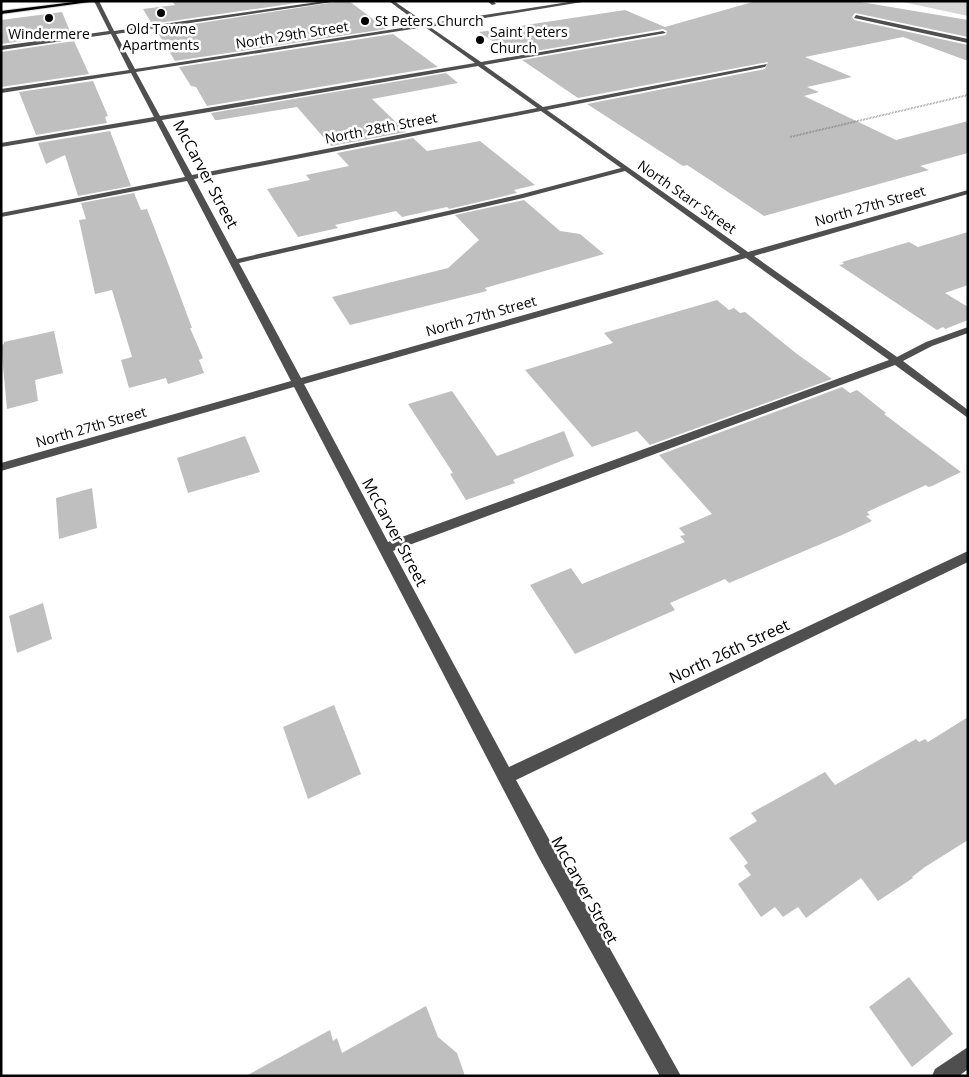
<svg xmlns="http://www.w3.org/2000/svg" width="969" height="1077" viewBox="0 0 969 1077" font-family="'Open Sans',sans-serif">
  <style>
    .green { fill: #d6d6d6 }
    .building { fill: #bfbfbf }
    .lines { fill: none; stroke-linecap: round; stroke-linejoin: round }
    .major-casing { stroke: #dbdbdb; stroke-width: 2 }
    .path { stroke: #717171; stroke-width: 2; stroke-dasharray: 0.5 1; stroke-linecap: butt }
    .minor { fill: #4f4f4f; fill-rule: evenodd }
    .major { fill: #000; fill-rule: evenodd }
    .poi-dot { fill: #000; stroke: #fff; stroke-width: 2 }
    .labels { text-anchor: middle; stroke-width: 5; stroke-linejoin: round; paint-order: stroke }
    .far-poi-label { font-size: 14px; fill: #000; stroke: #fff; text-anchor: start }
    .far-street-label { font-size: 14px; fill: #000; stroke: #fff }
    .street-label { font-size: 16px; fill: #000; stroke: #fff }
  </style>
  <rect width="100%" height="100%" fill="#fff"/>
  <polygon class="green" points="898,1 968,1 968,16"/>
  <g class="building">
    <polygon points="172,1 310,1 152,24 143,9 175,5"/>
    <polygon points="341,1 349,1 386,29 175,61 156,30"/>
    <polygon points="756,1 855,1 968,20 968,37 855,13 852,17 854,20 968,45 968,61 903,37 805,57 852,77 807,87 819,92 804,96 896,140 968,121 968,153 920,166 929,170 764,216 710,180 687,165 683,166 587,104 765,69 768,62 578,98 522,60 666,35 667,31 663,29 513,55 479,32 625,10 665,27"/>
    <polygon points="62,12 71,34 1,44 1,20"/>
    <polygon points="393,34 438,67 207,106 196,87 191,86 179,67"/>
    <polygon points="74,41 89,74 1,87 1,52"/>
    <polygon points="446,73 458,83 372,99 406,132 331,146 297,107 218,120 215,120 211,113"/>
    <polygon points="93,81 108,116 105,117 107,123 36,135 19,92"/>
    <polygon points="110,131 131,186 78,196 65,155 46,164 38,143"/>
    <polygon points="413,138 427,151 480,141 535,185 514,190 517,193 449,209 447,207 402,217 396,211 335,225 338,228 298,237 267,189 310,180 306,175 349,166 337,153"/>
    <polygon points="134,193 141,210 147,209 169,266 192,328 190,328 203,358 199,360 204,373 168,384 166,378 129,388 121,360 132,357 112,290 95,294 79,220 86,219 81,203"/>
    <polygon points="524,200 560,231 580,234 604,254 485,288 487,291 350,325 332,297 448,268 479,240 455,215"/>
    <polygon points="968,232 968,285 945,293 968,307 968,320 945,329 943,327 937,330 839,265 844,264 842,262 909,242 918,247"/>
    <polygon points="717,300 729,310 734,308 740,313 745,312 797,354 832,379 650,445 637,431 592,447 525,370 613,343 604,333"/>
    <polygon points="54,331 63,373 35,380 38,401 7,409 1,345 4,344 4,342"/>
    <polygon points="842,387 850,393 857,390 886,413 884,414 961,472 932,486 928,487 926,485 867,512 870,515 866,516 872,521 842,535 729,583 725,579 670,603 675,610 575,654 530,585 571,568 582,584 685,542 680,536 685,535 679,528 712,514 659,455"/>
    <polygon points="452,391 497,456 564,431 574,456 513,480 515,483 466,500 450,474 453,473 408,404"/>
    <polygon points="245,436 260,472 188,493 177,458"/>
    <polygon points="92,488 97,528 59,539 56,498"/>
    <polygon points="43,603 52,639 17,653 9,616"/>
    <polygon points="334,705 361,774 308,799 283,727"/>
    <polygon points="968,717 968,840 925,867 912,877 913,878 878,901 861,878 806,918 798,907 783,917 775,907 761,917 738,884 751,875 744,866 748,863 729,838 757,821 751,813 825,772 835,785 916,739 919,742 925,739 928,742"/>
    <polygon points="909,977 953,1034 912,1067 869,1007"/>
    <polygon points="426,1006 438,1037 457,1053 465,1076 246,1076 330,1030 333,1041 337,1038 342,1053"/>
  </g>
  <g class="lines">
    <defs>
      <polygon id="major" points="82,1 97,1 1,14 1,11"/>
    </defs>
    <use href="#major" class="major-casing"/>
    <polyline class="path" points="790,137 968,95"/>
    <g class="minor">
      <path d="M94,1H99L114,31L325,1H339L116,34L135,69L421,25L389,1H394L427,24L575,1H588L430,27L481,62L663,31L666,33L484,65L543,107L767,64L765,67L547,110L748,252L968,190V194L754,256L897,357L926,342L968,327V333L932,346L903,361L968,410V418L895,365L393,551L509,767L968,551V562L516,780L681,1076H660L538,856L294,387L1,471V463L291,381L187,181L1,217V213L185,177L156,121L1,147V143L154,117L131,73L1,93V89L129,70L111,34L1,50V46L109,31ZM425,27L475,63L160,116L136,72ZM478,66L537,108L192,175L162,120ZM541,111L621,168L522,194L237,259L194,179ZM625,171L740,254L301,378L239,263L523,198ZM746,258L889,360L388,542L304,384Z"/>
      <polygon points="487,1 493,1 496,4 492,5"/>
      <polygon points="856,15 968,39 968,43 854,18"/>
      <polygon points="968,1047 968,1069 959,1076 932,1076 935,1069"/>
    </g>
    <use href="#major" class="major"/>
  </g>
  <g class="poi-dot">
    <circle cx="161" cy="13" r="5"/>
    <circle cx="49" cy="18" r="5"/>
    <circle cx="365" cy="21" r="5"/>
    <circle cx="480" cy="40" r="5"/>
  </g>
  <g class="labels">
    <g class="far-poi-label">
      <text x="375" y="26">St Peters Church</text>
      <text x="161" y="34" text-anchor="middle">Old Towne<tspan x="161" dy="16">Apartments</tspan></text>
      <text x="490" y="37">Saint Peters<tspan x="490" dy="16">Church</tspan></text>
      <text x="49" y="39" text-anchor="middle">Windermere</text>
    </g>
    <g class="far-street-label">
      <text transform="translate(292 35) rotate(-9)" y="5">North 29th Street</text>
      <text transform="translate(381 128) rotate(-11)" y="5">North 28th Street</text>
      <text transform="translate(687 197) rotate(35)" y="5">North Starr Street</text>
      <text transform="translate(870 206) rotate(-16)" y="5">North 27th Street</text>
      <text transform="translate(481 316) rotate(-16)" y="5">North 27th Street</text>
      <text transform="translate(91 427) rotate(-16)" y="5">North 27th Street</text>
    </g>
    <g class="street-label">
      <text transform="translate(206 174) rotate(62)" y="6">McCarver Street</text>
      <text transform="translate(395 532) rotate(62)" y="6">McCarver Street</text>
      <text transform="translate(729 651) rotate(-25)" y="6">North 26th Street</text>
      <text transform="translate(585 890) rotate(61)" y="6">McCarver Street</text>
    </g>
  </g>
  <rect width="969" height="1077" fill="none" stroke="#000000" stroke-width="5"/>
</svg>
